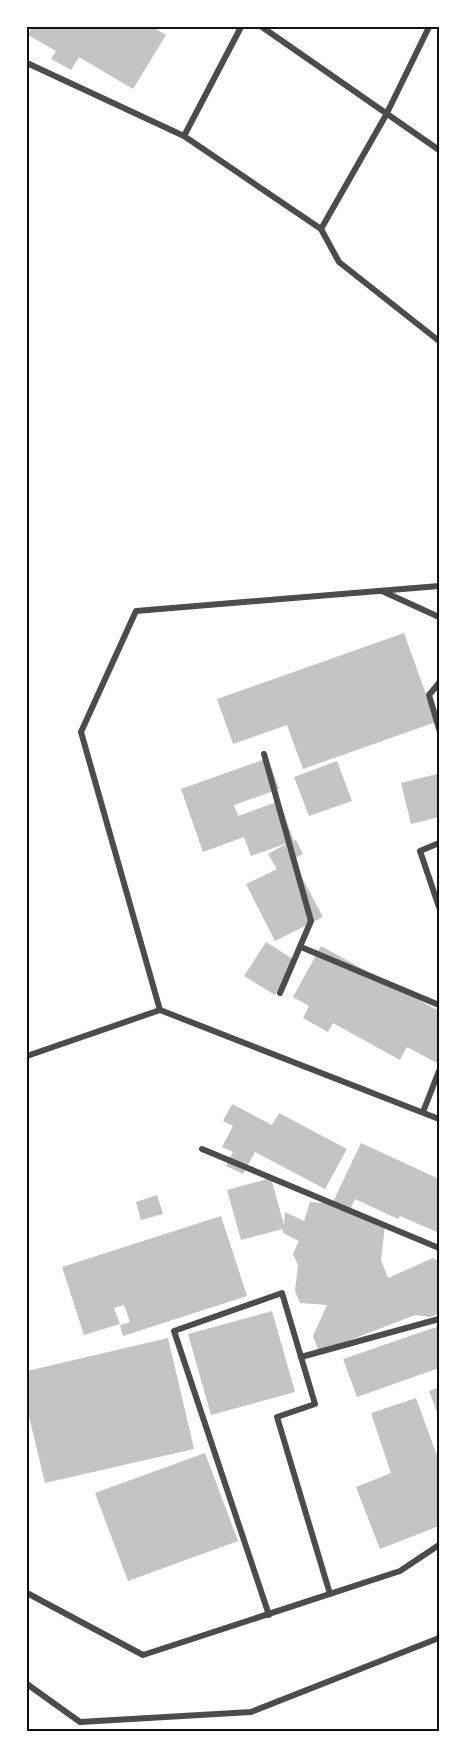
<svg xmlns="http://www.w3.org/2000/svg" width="466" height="1759" viewBox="0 0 466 1759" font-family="'Varela Round',sans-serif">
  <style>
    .building { fill: #c4c4c4 }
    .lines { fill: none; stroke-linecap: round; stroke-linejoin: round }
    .minor { stroke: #4c4c4c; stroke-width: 6 }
    .neatline { fill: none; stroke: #111; stroke-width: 2 }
  </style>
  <rect width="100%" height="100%" fill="#fff"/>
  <g class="building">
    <polygon points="32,27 153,27 166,35 133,89 79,57 71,70 51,59 56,51 28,35"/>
    <polygon points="404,633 436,722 303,769 287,725 233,744 217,699"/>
    <polygon points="268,758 279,789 234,805 238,816 279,801 294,841 296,840 303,854 292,859 323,917 275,941 246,884 277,869 268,854 290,842 251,856 244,837 203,852 181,789"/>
    <polygon points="337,761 352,801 309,816 294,777"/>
    <polygon points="437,774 439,817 411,824 401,783"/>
    <polygon points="266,942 296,961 275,995 244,976"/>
    <polygon points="321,946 439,1011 439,1064 407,1047 400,1060 333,1023 328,1032 303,1018 309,1006 293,997"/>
    <polygon points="232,1104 272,1125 279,1113 347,1149 325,1189 255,1152 243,1174 226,1166 233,1152 222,1147 233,1126 223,1121"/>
    <polygon points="361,1143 439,1179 439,1233 400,1216 398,1219 355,1199 350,1210 385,1226 381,1260 388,1278 433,1258 439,1261 439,1313 431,1317 415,1315 319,1352 313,1336 327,1305 300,1303 295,1291 298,1265 293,1254 299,1241 283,1233 283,1229 241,1240 227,1190 271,1178 284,1225 285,1212 304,1221 310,1202 338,1204 333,1202"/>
    <polygon points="157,1195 163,1214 141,1220 136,1202"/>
    <polygon points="221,1216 247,1296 123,1336 120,1325 130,1322 124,1305 114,1308 120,1324 84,1335 62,1267"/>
    <polygon points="272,1311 295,1392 211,1415 188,1334"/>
    <polygon points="439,1326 439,1368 357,1397 343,1359"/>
    <polygon points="168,1338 194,1449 45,1483 27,1408 27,1371"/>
    <polygon points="439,1387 439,1418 429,1391"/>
    <polygon points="416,1398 439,1461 439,1526 380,1549 356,1487 391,1473 371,1413"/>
    <polygon points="205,1453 238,1541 128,1581 95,1493"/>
  </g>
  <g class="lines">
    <g class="minor">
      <polyline points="262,27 439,150"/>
      <polyline points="27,63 184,136 321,229 339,262 439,341"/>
      <polyline points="184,136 241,27"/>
      <polyline points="321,229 386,115 429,27"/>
      <polyline points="382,591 439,617"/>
      <polyline points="439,683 429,695 439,729"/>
      <polyline points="264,754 311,921 280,993"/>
      <polyline points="439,843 420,851 439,907"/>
      <polyline points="301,947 439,1005"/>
      <polyline points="160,1010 81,732 136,611 439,586"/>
      <polyline points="27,1056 160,1010 439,1119"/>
      <polyline points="423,1112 439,1071"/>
      <polyline points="202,1149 439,1248"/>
      <polyline points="301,1357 439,1319"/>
      <polyline points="27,1593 143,1655 400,1571 439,1545"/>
      <polyline points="269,1615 174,1331 282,1293 315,1404 277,1417 330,1594"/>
      <polyline points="27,1684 80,1722 251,1712 439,1638"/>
    </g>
  </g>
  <rect width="466" height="1759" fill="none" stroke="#ffffff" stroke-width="57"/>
  <rect x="28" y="28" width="410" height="1702" class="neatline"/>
</svg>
